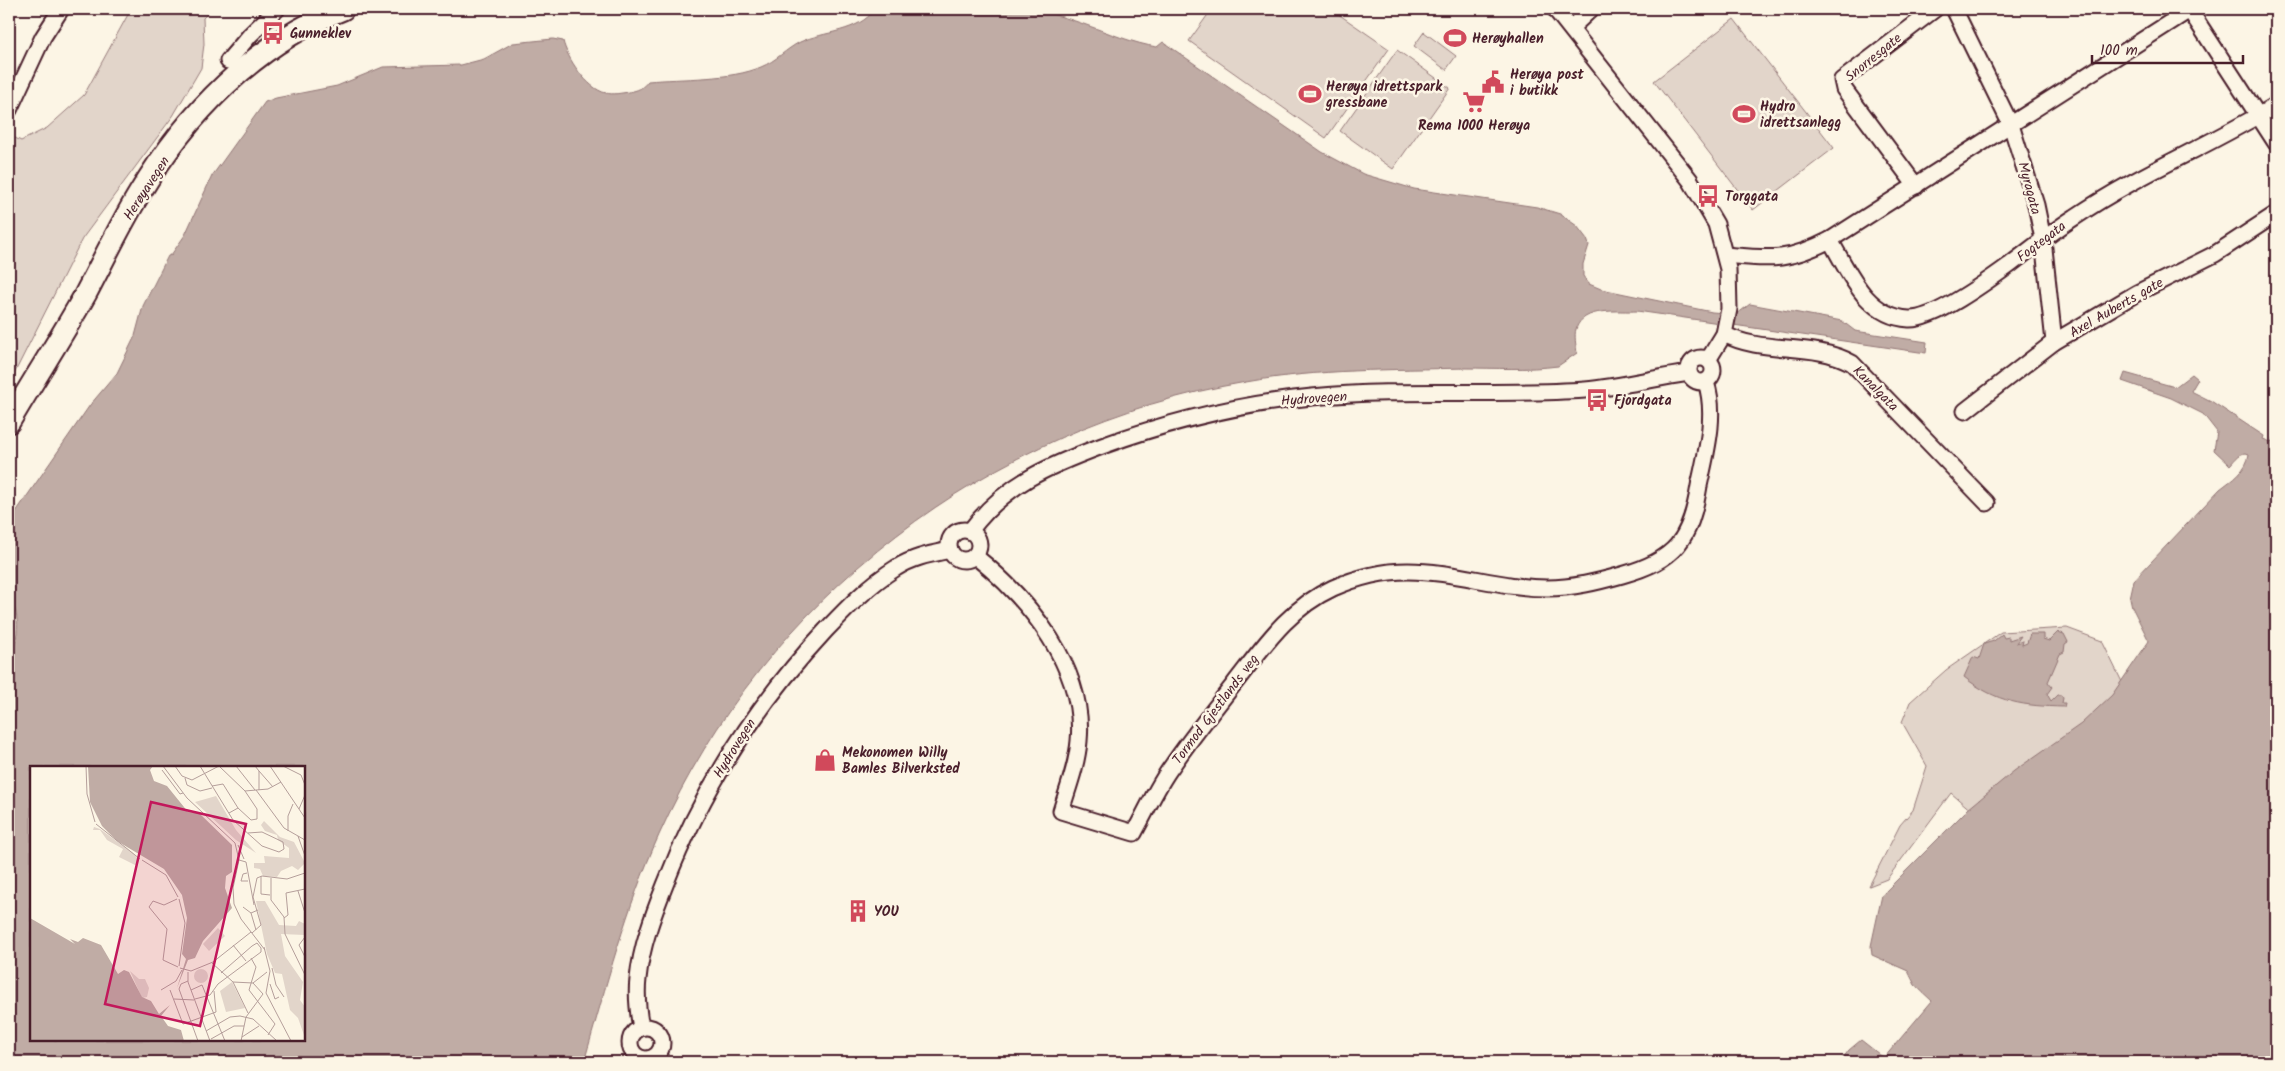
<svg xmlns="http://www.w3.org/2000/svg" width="2285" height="1071" viewBox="0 0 2285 1071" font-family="Kalam,sans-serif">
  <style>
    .green { fill: #e2d5ca; stroke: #967a7a }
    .water { fill: #c0aca5; stroke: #917474; fill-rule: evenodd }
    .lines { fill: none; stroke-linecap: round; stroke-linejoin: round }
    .minor-casing { stroke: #4a1f2b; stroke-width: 19 }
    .highway-casing { stroke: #4a1f2b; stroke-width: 25 }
    .minor { stroke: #fcf5e5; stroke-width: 15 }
    .highway { stroke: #fcf5e5; stroke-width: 21 }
    .labels { text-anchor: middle; stroke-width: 5; stroke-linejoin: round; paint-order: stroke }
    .poi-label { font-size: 14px; font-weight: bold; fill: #4a1f2b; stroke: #fcf5e5; text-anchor: start }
    .street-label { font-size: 14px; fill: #4a1f2b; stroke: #fcf5e5 }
    .inset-road { fill: none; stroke: #b59f9b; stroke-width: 1 }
    .view { fill: #c2185b; fill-opacity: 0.15; stroke: #c2185b; stroke-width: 2.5 }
    .inset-edge { fill: none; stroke: #4a1f2b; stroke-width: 2.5 }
  </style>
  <rect width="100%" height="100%" fill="#fcf5e5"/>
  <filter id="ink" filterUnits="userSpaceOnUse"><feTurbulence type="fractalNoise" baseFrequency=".02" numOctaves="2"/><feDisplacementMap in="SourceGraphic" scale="10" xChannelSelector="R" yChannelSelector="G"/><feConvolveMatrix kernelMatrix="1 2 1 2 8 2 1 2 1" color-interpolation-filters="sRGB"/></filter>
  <g filter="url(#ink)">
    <g class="green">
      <polygon points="131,9 212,9 203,18 204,44 201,68 173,116 82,239 9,384 9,135 21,141 47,128 84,95"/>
      <polygon points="1212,9 1331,9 1389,49 1326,138 1189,41"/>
      <polygon points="1734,19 1834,148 1753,210 1654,81"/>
      <polygon points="1424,32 1456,56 1446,70 1414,46"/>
      <polygon points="1397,50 1450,88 1393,169 1340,131"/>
      <polygon points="2067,628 2102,641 2123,684 2073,736 1973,812 1951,793 1887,879 1869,886 1900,825 1913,810 1927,766 1902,722 1910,702 1946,670 2001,632"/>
    </g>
    <g class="water">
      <path d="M875,9H1000L1006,12C1046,0 1113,41 1157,47L1163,42L1322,152L1363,174L1414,189L1537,207L1560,214L1577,226L1587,239L1589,245L1583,264V276L1589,284L1601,289L1712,312L1737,314L1750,304L1842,321L1855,331L1927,342L1926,353L1637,311C1619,312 1583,306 1576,329C1574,335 1576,346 1577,353L1558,366C1527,370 1495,368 1465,368C1391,370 1318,369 1246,382C990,425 765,598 659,835C626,908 606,986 584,1062H9V659C18,644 22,613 9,599V522L90,405L117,373L135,336L143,306L168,256L171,255L185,235L212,176L265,102L276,98L337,86L383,67L461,65L484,59L513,43L553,39L563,41C567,58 587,89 606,93C613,95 621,93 629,92C638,90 642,89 648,81C681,78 732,80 761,67C776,61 786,49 800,42C824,31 858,33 875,9ZM31,767H304V1040H31Z"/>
      <path d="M2125,373L2175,387L2192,374L2198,379L2191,391L2211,401L2264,436L2263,439L2271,442L2276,436V1062H1840L1849,1050L1861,1040L1884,1058L1932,1001L1915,985L1908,971L1872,955L1871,946L1882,895L1968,809L2014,771L2081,724L2112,695L2149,641L2132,607L2130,598L2134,580L2220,489C2233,479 2247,470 2249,454C2241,450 2235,460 2230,465L2214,450L2217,432L2203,414L2171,398L2122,381Z"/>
      <path d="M2058,632L2064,634L2068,642L2065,644L2064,652L2060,654L2048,682L2052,687L2047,694L2051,701L2057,695H2061L2063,698L2062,703H2065L2064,707C2024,706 1997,703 1964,677L1973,657L1979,659L1984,644L1994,641L2002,634L2004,638L2009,637V640L2021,636L2016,643L2023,641L2022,645L2027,643L2030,634H2043V639L2049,641Z"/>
    </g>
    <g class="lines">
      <defs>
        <g id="minor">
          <polyline points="1555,9 1690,180 1716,224 1728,269 1729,309 1724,334 1708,360"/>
          <polyline points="1954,9 2007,117"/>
          <polyline points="2189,9 2276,143"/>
          <polyline points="1571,28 1591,9"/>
          <polyline points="228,61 251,34 277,9"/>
          <polyline points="9,110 43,37 61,9"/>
          <polyline points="2011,125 2036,205 2043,239 2054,342"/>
          <polyline points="1916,186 1844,89 1842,80 1935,9"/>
          <path d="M1830,240C1849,272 1866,317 1909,319C1935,320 1989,280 2011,264C2032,248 2053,231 2075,217C2138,174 2211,145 2276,105"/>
          <path d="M1725,255C1771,259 1787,262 1830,240L2191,9"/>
          <path d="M1724,334C1763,355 1812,341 1852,363L1987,503"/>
          <circle cx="1701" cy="370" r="12"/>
          <polyline points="1965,411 2054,342 2137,293 2215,254 2276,214"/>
          <circle cx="964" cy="545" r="15"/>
          <path d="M970,531C1005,484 1048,466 1102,446C1170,421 1239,404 1312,397C1402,388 1494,396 1585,390C1620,387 1654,378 1689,373"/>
          <path d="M975,556C1029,599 1086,669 1079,741C1077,765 1068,788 1061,811L1134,833C1147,810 1157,786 1172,766C1191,738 1213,711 1234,684C1263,647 1289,608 1333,588C1356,578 1382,571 1408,571C1455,571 1500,588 1547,588C1573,588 1597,582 1622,575C1676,560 1690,540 1699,486C1706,453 1717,415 1706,382"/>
          <circle cx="646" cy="1043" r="16"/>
          <path d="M641,1028C638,1012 636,996 638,979C641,947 653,915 665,885C702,789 756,705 826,630C847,608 870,584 896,568C913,557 931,554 950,550"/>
        </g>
        <path id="highway" d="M9,422C34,379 61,338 85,295C103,261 119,227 139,194C186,115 255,43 343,9"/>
      </defs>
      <use href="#minor" class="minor-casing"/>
      <use href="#highway" class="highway-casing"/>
      <use href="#minor" class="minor"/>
      <use href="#highway" class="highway"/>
    </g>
  </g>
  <defs>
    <symbol id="bus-bare" viewBox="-9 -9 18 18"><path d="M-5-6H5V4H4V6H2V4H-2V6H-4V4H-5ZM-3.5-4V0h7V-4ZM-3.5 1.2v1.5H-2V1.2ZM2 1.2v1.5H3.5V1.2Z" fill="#d1495b" stroke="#fcf5e5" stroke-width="2.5" paint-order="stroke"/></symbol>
    <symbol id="stadium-bare" viewBox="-9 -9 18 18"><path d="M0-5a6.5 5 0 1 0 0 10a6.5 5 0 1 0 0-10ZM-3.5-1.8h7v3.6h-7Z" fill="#d1495b" stroke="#fcf5e5" stroke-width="2.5" paint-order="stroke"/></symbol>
    <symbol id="civic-bare" viewBox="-9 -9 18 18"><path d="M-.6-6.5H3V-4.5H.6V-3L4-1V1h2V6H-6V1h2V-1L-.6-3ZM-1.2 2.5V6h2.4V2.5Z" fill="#d1495b" stroke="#fcf5e5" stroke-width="2.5" paint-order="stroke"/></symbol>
    <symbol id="supermarket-bare" viewBox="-9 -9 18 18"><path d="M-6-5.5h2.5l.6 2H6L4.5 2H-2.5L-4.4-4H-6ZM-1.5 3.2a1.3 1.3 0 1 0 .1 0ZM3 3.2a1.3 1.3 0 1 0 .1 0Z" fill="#d1495b" stroke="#fcf5e5" stroke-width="2.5" paint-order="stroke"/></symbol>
    <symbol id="shop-bare" viewBox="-9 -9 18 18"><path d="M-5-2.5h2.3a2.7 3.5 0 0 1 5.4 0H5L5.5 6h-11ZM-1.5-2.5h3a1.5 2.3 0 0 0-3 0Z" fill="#d1495b" stroke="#fcf5e5" stroke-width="2.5" paint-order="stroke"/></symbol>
    <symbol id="building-bare" viewBox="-9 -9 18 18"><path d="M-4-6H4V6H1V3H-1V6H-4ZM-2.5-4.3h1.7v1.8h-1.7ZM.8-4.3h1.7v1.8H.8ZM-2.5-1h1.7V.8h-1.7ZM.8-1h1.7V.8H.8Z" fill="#d1495b" stroke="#fcf5e5" stroke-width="2.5" paint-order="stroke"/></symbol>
  </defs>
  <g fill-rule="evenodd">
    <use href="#bus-bare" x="257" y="17" width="32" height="32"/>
    <use href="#stadium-bare" x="1439" y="22" width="32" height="32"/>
    <use href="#civic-bare" x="1477" y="66" width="32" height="32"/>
    <use href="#stadium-bare" x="1294" y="78" width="32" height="32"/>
    <use href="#supermarket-bare" x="1458" y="86" width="32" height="32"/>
    <use href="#stadium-bare" x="1728" y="98" width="32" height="32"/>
    <use href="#bus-bare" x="1692" y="180" width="32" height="32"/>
    <use href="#bus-bare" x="1581" y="384" width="32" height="32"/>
    <use href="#shop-bare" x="809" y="744" width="32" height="32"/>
    <use href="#building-bare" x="842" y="895" width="32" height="32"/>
  </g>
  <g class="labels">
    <g class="poi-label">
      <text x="290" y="38">Gunneklev</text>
      <text x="1472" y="43">Herøyhallen</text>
      <text x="1510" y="79">Herøya post<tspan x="1510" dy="16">i butikk</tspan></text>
      <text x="1326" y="91">Herøya idrettspark<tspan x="1326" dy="16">gressbane</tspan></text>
      <text x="1760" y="111">Hydro<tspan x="1760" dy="16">idrettsanlegg</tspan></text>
      <text x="1474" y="130" text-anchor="middle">Rema 1000 Herøya</text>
      <text x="1725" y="201">Torggata</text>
      <text x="1614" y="405">Fjordgata</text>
      <text x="842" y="757">Mekonomen Willy<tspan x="842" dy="16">Bamles Bilverksted</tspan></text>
      <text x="874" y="916">YOU</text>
    </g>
    <g class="street-label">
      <text transform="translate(1873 57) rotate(-39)" y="5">Snorresgate</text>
      <text transform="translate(146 188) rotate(-57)" y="5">Herøyavegen</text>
      <text transform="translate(2030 188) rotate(75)" y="5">Myragata</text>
      <text transform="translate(2041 241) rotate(-37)" y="5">Fogtegata</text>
      <text transform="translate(2116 307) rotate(-30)" y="5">Axel Auberts gate</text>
      <text transform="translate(1876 388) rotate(45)" y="5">Kanalgata</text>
      <text transform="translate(1314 398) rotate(-4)" y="5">Hydrovegen</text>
      <text transform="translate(1215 709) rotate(-53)" y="5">Tormod Gjestlands veg</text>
      <text transform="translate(734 748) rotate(-58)" y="5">Hydrovegen</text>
    </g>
  </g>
  <g transform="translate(30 766)">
    <rect width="275" height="275" fill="#fcf5e5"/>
    <path d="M186,30L206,64L226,87L206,74L165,36ZM234,55L250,71L264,76L275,97L268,104L262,100L251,105L247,111L233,110L230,103L224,102V97H235L234,90L259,92V82L248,74L247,69L235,65L231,59ZM64,61L70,63L103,87L109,94L107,100L89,91L93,83L77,74L70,64H63ZM226,135H235L249,159L266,160L269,155L275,158V169L251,168L255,190L273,216L270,234L275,241V272L268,252L260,244L252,208L245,207L237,188ZM188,162L195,170L179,185L173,178ZM164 210a7 7 0 1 1 14 0a7 7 0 1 1-14 0ZM100,205L109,213H115L119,222L117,231L112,232ZM202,216L215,242L196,246L190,225Z" fill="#e2d5ca"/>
    <path d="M58,0H123L120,4L124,15L137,20L158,46L169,47L202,79V106L196,110L195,122L202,142L173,175L165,192L158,194L147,222L156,193L152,188L157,152L152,129L134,103L87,75L72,60L60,36ZM0,152L45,178L40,173L48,176L53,172L71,179L88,208L94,204L99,206L112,231L121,235L129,248L140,239L131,250L138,260L151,264L154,275H0Z" fill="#c0aca5"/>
    <path class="inset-road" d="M56,0L57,28L65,56M133,0L157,32L205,77L209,94L203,122L204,138L211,153L235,184M145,0L152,10L162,14L189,0M170,0L203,54L232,80L249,86L254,83L253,76L232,66L218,67M189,0L215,25L238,23L251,16M206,0L225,24M225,0L229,5V24M240,0L275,52M253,0L271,9L275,19M132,4L150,28L153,27M229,5L243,21M155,12L157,19L170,25L182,22M182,20L193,18L208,42M226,24L254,62L275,74M269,43L275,29M199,47L208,42L221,54L227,53V43L215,25M66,58L110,93M258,65V50L263,38M268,70L275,90M208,79L214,93M112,94L136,109L148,131M209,94L216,96L224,139M217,107L213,108L211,115H218M231,110V128L240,129M241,112V134L254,151L255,168L275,209M268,125L275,147M147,133L134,139L123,135L119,141L137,163L133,194L148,201M213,141L221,147L228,144M221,147L226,164M254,152L258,149L256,127L275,123M222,167L231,159L223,131L227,112L232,110L257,113L275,107M275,171L269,179L275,191M203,179L216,195M234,181L240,205L236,227L261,275M221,192L226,201L219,224L245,258L238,269M182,197L203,216L218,247M149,200L155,157L149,133M150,202L161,205L183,196L221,166M242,202L246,219L254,231M158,206V216L180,275M158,215L151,218L149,223L168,275M203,216L223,217L233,228L216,251L211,275M223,217L237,206M240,218L245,233L249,231M131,224L146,215L152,204M140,224L153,258L186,246L184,225M161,224L172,219L195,275M144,233L164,234M165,233L180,229L188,218L231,186V182L227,177L222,180L191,207M176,265L200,251L210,250L223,253L247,275M212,271L229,260M181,273L204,260H214"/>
    <path class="view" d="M121,36L216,58L170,260L75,238Z"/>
    <rect width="275" height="275" class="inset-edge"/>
  </g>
  <rect width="2285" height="1071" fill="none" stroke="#fcf5e5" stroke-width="30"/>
  <rect x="15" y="15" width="2255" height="1041" fill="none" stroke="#4a1f2b" stroke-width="2" filter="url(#ink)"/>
  <path d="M2092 55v8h151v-8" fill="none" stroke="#4a1f2b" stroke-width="2.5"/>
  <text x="2100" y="55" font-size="15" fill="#4a1f2b" stroke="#fcf5e5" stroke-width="4" paint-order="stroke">100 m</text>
</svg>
